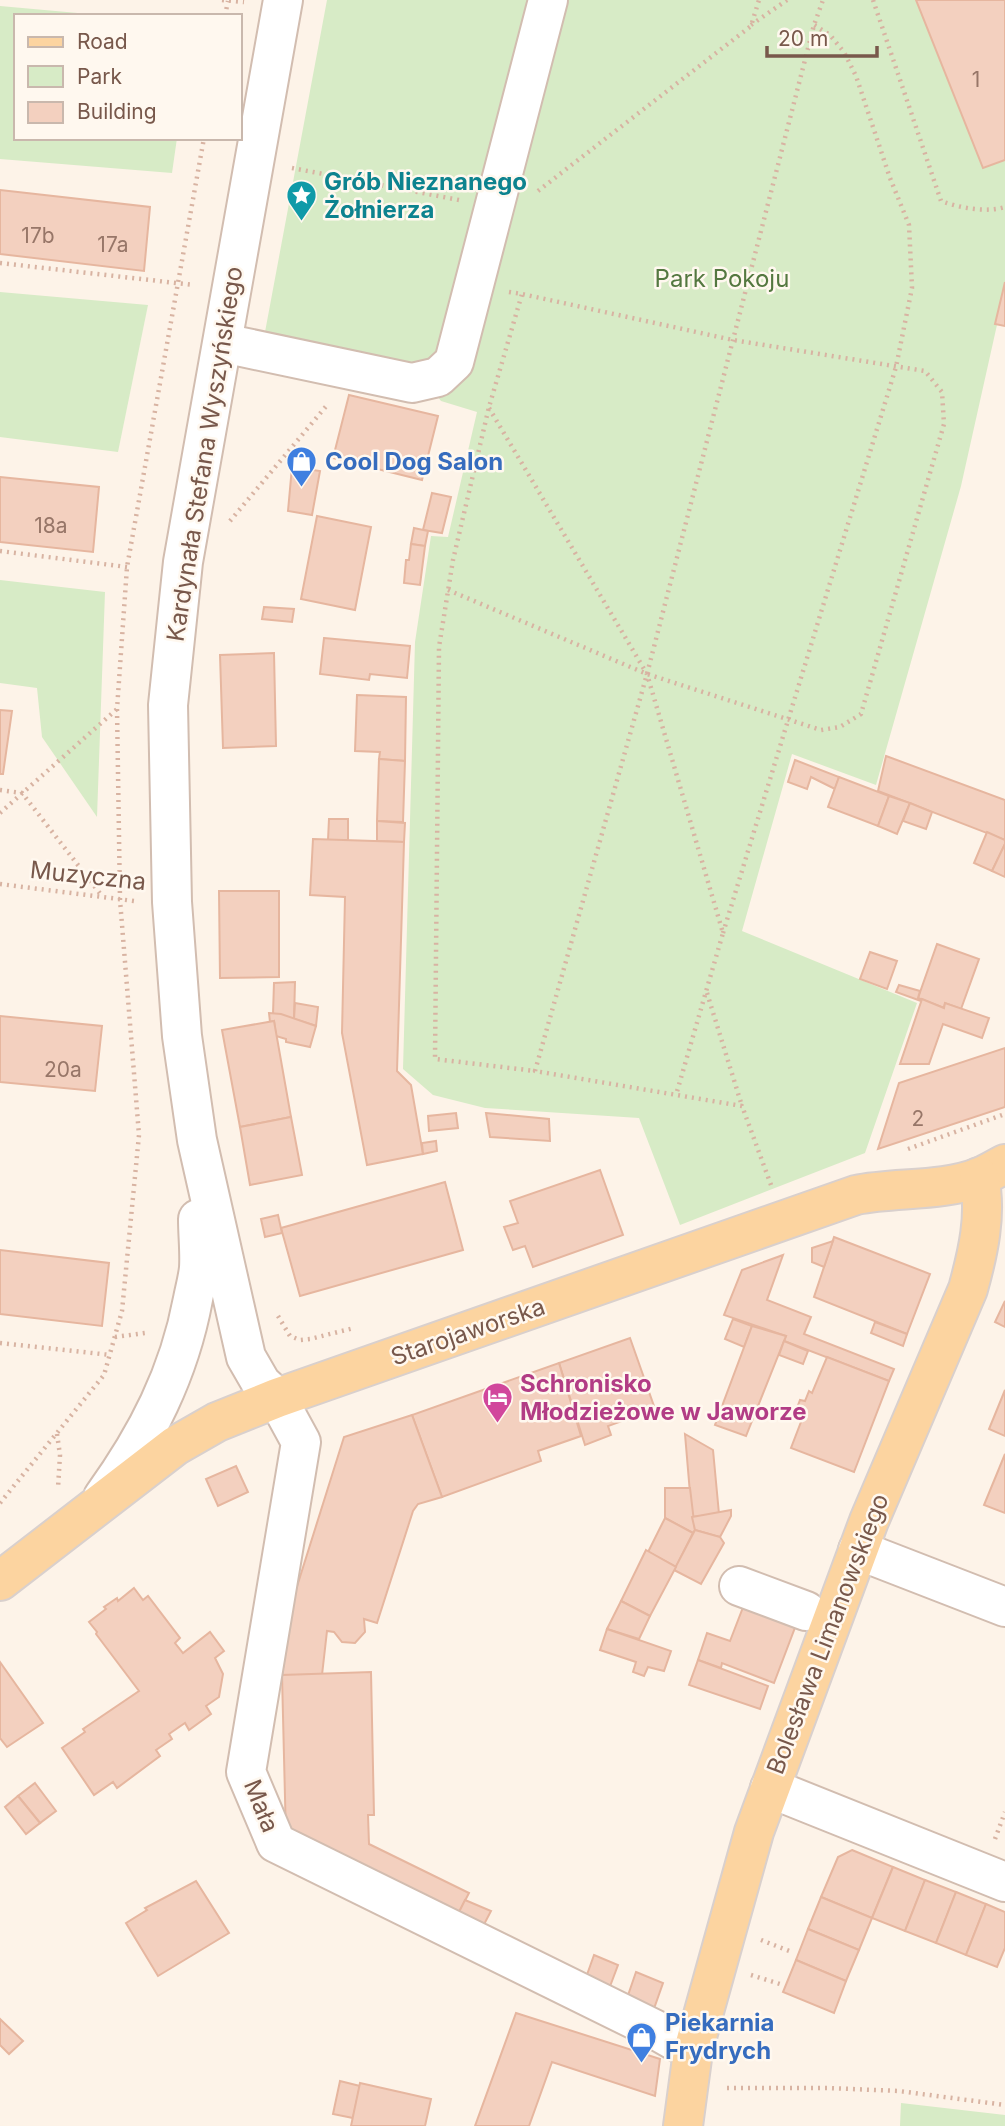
<svg xmlns="http://www.w3.org/2000/svg" width="1005" height="2126" viewBox="0 0 1005 2126" font-family="Inter,sans-serif">
  <style>
    .green { fill: #d7ebc6 }
    .building { fill: #f3d0bf; stroke: #e6b69f; stroke-width: 2 }
    .lines { fill: none; stroke-linecap: round; stroke-linejoin: round }
    .minor-casing { stroke: #d2bdb0; stroke-width: 42 }
    .major-casing { stroke: #d9d0cd; stroke-width: 42 }
    .path { stroke: #d8b3a2; stroke-width: 4.5; stroke-dasharray: 2 5; stroke-linecap: butt }
    .minor { stroke: #fff; stroke-width: 38 }
    .major { stroke: #fcd4a0; stroke-width: 38 }
    .labels { text-anchor: middle; stroke-width: 5; stroke-linejoin: round; paint-order: stroke }
    .number-label { font-size: 21px; fill: #977668 }
    .culture-label { font-size: 24px; font-weight: bold; fill: #0d838f; stroke: #fff8ef; text-anchor: start }
    .park-label { font-size: 24px; fill: #547840; stroke: #fff8ef }
    .street-label { font-size: 24px; fill: #78584b; stroke: #fff8ef }
    .shop-label { font-size: 24px; font-weight: bold; fill: #366cbe; stroke: #fff8ef; text-anchor: start }
    .hotel-label { font-size: 24px; font-weight: bold; fill: #b23c85; stroke: #fff8ef; text-anchor: start }
  </style>
  <rect width="100%" height="100%" fill="#fdf3e8"/>
  <g class="green">
    <polygon points="327,0 1005,0 1005,289 961,486 876,785 792,754 742,931 917,1003 865,1153 680,1225 639,1118 485,1108 433,1095 403,1069 415,642 431,536 448,537 477,412 441,401 414,366 265,332"/>
    <polygon points="0,6 111,16 16,16 16,138 177,138 172,173 0,159"/>
    <polygon points="0,292 148,305 118,452 0,437"/>
    <polygon points="0,580 105,592 97,817 42,737 37,688 0,683"/>
    <polygon points="901,2103 1005,2115 1005,2126 900,2126"/>
  </g>
  <g class="building">
    <polygon points="916,0 1005,0 1005,160 983,168"/>
    <polygon points="0,190 150,207 144,271 0,254"/>
    <polygon points="1005,282 1005,326 995,324"/>
    <polygon points="349,395 438,416 422,480 333,458"/>
    <polygon points="292,467 320,471 312,515 288,511"/>
    <polygon points="0,477 99,487 93,552 0,542"/>
    <polygon points="432,493 451,497 442,533 423,530"/>
    <polygon points="317,516 371,527 355,610 301,599"/>
    <polygon points="414,528 428,531 425,546 411,544"/>
    <polygon points="411,544 425,546 420,585 404,583 406,560 409,560"/>
    <polygon points="264,607 294,609 292,622 262,619"/>
    <polygon points="324,638 410,646 407,678 370,674 369,680 320,674"/>
    <polygon points="274,653 276,746 223,748 220,655"/>
    <polygon points="357,695 406,697 405,761 379,759 380,752 355,751"/>
    <polygon points="0,710 12,711 3,774 0,774"/>
    <polygon points="886,756 1005,800 1005,840 878,791"/>
    <polygon points="379,759 405,761 403,822 377,821"/>
    <polygon points="795,760 839,777 835,789 811,777 807,789 788,782"/>
    <polygon points="839,777 889,796 878,826 828,807"/>
    <polygon points="889,796 910,803 897,834 878,826"/>
    <polygon points="910,803 932,812 926,829 903,821"/>
    <polygon points="329,819 348,819 348,840 328,840"/>
    <polygon points="377,821 405,823 404,842 377,841"/>
    <polygon points="987,832 1005,840 1005,844 992,871 974,863"/>
    <polygon points="313,839 404,842 397,1071 411,1085 423,1154 367,1165 342,1033 345,897 310,895"/>
    <polygon points="1005,844 1005,877 992,871"/>
    <polygon points="219,891 279,891 279,977 220,978"/>
    <polygon points="937,944 979,959 961,1009 945,1003 944,1008 918,998"/>
    <polygon points="870,952 897,961 887,989 860,979"/>
    <polygon points="295,982 294,1019 273,1014 274,983"/>
    <polygon points="899,985 920,991 918,998 921,1001 896,992"/>
    <polygon points="922,999 944,1008 945,1003 989,1018 982,1038 943,1024 929,1064 900,1064"/>
    <polygon points="295,1003 318,1007 316,1026 294,1019"/>
    <polygon points="269,1013 281,1014 316,1026 310,1047 286,1042 286,1039 276,1036 274,1021 270,1022"/>
    <polygon points="0,1016 102,1026 95,1091 0,1082"/>
    <polygon points="274,1021 291,1117 240,1127 222,1030"/>
    <polygon points="1005,1048 1005,1107 878,1149 899,1083"/>
    <polygon points="456,1113 458,1128 429,1131 428,1116"/>
    <polygon points="486,1113 549,1119 550,1141 490,1137"/>
    <polygon points="291,1117 302,1175 250,1185 240,1127"/>
    <polygon points="436,1141 437,1151 423,1154 422,1143"/>
    <polygon points="600,1170 623,1235 533,1267 525,1246 513,1250 504,1227 518,1223 510,1201"/>
    <polygon points="445,1182 463,1250 300,1296 281,1228"/>
    <polygon points="278,1215 282,1233 265,1237 261,1219"/>
    <polygon points="834,1237 930,1274 907,1334 814,1297"/>
    <polygon points="833,1241 824,1267 812,1262 812,1248"/>
    <polygon points="0,1250 109,1263 102,1326 0,1314"/>
    <polygon points="783,1255 767,1300 811,1317 804,1334 894,1369 889,1381 784,1341 786,1336 724,1315 742,1270"/>
    <polygon points="1005,1301 1005,1327 995,1322"/>
    <polygon points="733,1319 752,1326 744,1347 725,1339"/>
    <polygon points="875,1322 907,1334 903,1346 871,1333"/>
    <polygon points="752,1326 786,1336 746,1436 715,1425"/>
    <polygon points="630,1338 655,1409 608,1426 611,1435 585,1445 559,1363"/>
    <polygon points="784,1341 808,1351 803,1364 779,1355"/>
    <polygon points="827,1357 889,1381 854,1472 791,1448 804,1414 796,1411 800,1400 805,1401 809,1391 812,1393"/>
    <polygon points="559,1363 581,1436 538,1451 541,1461 442,1497 412,1415"/>
    <polygon points="1005,1390 1005,1436 989,1429"/>
    <polygon points="412,1415 442,1497 418,1504 413,1511 377,1623 364,1619 365,1632 355,1643 342,1642 334,1632 327,1631 322,1675 282,1675 294,1596 344,1437"/>
    <polygon points="685,1434 713,1450 719,1514 692,1517"/>
    <polygon points="1005,1454 1005,1513 984,1505"/>
    <polygon points="236,1466 248,1492 218,1506 206,1479"/>
    <polygon points="665,1488 690,1488 695,1530 693,1533 665,1518"/>
    <polygon points="731,1510 731,1516 720,1537 695,1530 692,1517"/>
    <polygon points="665,1518 693,1533 676,1567 648,1552"/>
    <polygon points="695,1530 720,1537 724,1543 701,1584 674,1570"/>
    <polygon points="646,1550 676,1567 650,1616 621,1601"/>
    <polygon points="134,1588 143,1600 148,1596 180,1638 175,1643 183,1653 210,1632 224,1651 215,1658 223,1674 219,1697 206,1706 211,1714 189,1730 185,1723 169,1734 172,1739 156,1750 160,1756 117,1788 113,1782 94,1795 62,1748 85,1732 83,1729 139,1691 96,1634 97,1632 89,1622 106,1609 104,1607 117,1598 118,1601"/>
    <polygon points="747,1597 799,1617 774,1683 722,1663 721,1668 698,1660 707,1633 730,1641"/>
    <polygon points="621,1601 650,1616 639,1639 607,1629"/>
    <polygon points="607,1629 671,1651 664,1671 648,1667 644,1676 633,1672 636,1662 600,1650"/>
    <polygon points="698,1660 768,1686 760,1709 689,1685"/>
    <polygon points="0,1662 43,1723 7,1747 0,1738"/>
    <polygon points="371,1672 374,1815 368,1815 369,1844 469,1893 454,1922 286,1838 282,1675"/>
    <polygon points="35,1783 56,1811 40,1823 18,1796"/>
    <polygon points="18,1796 40,1823 26,1834 5,1807"/>
    <polygon points="852,1850 893,1867 872,1918 821,1897 838,1857"/>
    <polygon points="893,1867 925,1880 905,1931 872,1918"/>
    <polygon points="925,1880 956,1892 936,1943 905,1931"/>
    <polygon points="196,1881 229,1933 158,1976 126,1923 147,1910 145,1908"/>
    <polygon points="956,1892 986,1904 966,1955 936,1943"/>
    <polygon points="821,1897 872,1918 859,1950 808,1929"/>
    <polygon points="465,1900 491,1911 479,1934 454,1922"/>
    <polygon points="986,1904 1005,1912 1005,1948 997,1967 966,1955"/>
    <polygon points="808,1929 859,1950 846,1981 796,1960"/>
    <polygon points="594,1955 618,1965 606,1997 583,1986"/>
    <polygon points="796,1960 846,1981 834,2013 783,1992"/>
    <polygon points="636,1972 663,1983 651,2017 625,2004"/>
    <polygon points="516,2013 660,2059 655,2096 552,2062 529,2126 475,2126"/>
    <polygon points="0,2019 23,2041 9,2054 0,2045"/>
    <polygon points="340,2081 360,2086 353,2118 333,2114"/>
    <polygon points="360,2083 431,2099 425,2126 351,2126"/>
  </g>
  <g class="lines">
    <defs>
      <g id="minor">
        <polyline points="283,0 183,562 168,705 172,902 182,1036 197,1140 246,1357 261,1383 277,1398 301,1442 246,1772 276,1843 656,2030 693,2051"/>
        <polyline points="223,343 412,383 438,377 454,362 548,0"/>
        <path d="M103,1497C147,1436 179,1374 193,1299C195,1289 198,1278 199,1268C200,1252 198,1235 198,1219"/>
        <polyline points="858,1550 1005,1607"/>
        <polyline points="739,1586 806,1611"/>
        <polyline points="770,1788 1005,1882"/>
      </g>
      <g id="major">
        <path d="M0,1581L175,1446L217,1422L277,1398L856,1195C896,1187 942,1192 980,1177C989,1173 997,1168 1005,1164"/>
        <path d="M683,2126L693,2051L754,1832L869,1521L968,1289C978,1253 987,1214 979,1177"/>
      </g>
    </defs>
    <use href="#minor" class="minor-casing"/>
    <use href="#major" class="major-casing"/>
    <g class="path">
      <polyline points="222,0 244,2"/>
      <path d="M873,0L941,201C960,208 986,213 1005,207"/>
      <polyline points="225,16 228,1"/>
      <polyline points="751,25 787,0"/>
      <polyline points="292,168 459,200"/>
      <polyline points="538,191 751,26 759,0"/>
      <polyline points="0,263 194,285"/>
      <polyline points="509,292 522,294 489,407 453,560 439,647 435,1059 535,1071"/>
      <polyline points="489,408 647,674 723,933 676,1095"/>
      <polyline points="230,521 328,404"/>
      <polyline points="0,551 127,567"/>
      <polyline points="448,590 647,674 821,730 840,727 861,714 944,424 942,392 925,371 733,340 522,294"/>
      <polyline points="0,790 22,793 102,896"/>
      <polyline points="0,813 117,709"/>
      <polyline points="0,884 134,901"/>
      <polyline points="723,933 896,367 912,288 909,225 890,178 856,76 844,52 830,35 814,25"/>
      <polyline points="707,993 742,1106"/>
      <polyline points="908,1149 1005,1114"/>
      <polyline points="771,1185 742,1106 535,1071 647,674 814,25 823,0"/>
      <polyline points="278,1316 290,1336 300,1340 310,1339 354,1328"/>
      <polyline points="115,1337 145,1333"/>
      <polyline points="0,1343 110,1355"/>
      <polyline points="57,1434 60,1455 58,1488"/>
      <polyline points="0,1503 104,1375 122,1311 139,1135 120,900 117,709 127,567 204,138"/>
      <polyline points="995,1839 1005,1812"/>
      <polyline points="761,1940 792,1952"/>
      <polyline points="751,1975 780,1984"/>
      <polyline points="727,2088 828,2088 899,2091 1005,2105"/>
    </g>
    <use href="#minor" class="minor"/>
    <use href="#major" class="major"/>
  </g>
  <defs>
    <symbol id="sight-pin" viewBox="-11 -11 22 30"><path d="M0 17L-7.5 6A9.5 9.5 0 1 1 7.5 6Z" fill="#0f9aa8" stroke="#fff8ef"/><path d="M0-6L1.8-2.2L6-1.7L2.9 1.2L3.7 5.4L0 3.3L-3.7 5.4L-2.9 1.2L-6-1.7L-1.8-2.2Z" fill="#fff"/></symbol>
    <symbol id="shop-pin" viewBox="-11 -11 22 30"><path d="M0 17L-7.5 6A9.5 9.5 0 1 1 7.5 6Z" fill="#3f7fe0" stroke="#fff8ef"/><path d="M-5-2.5h2.3a2.7 3.5 0 0 1 5.4 0H5L5.5 6h-11ZM-1.5-2.5h3a1.5 2.3 0 0 0-3 0Z" fill="#fff"/></symbol>
    <symbol id="hotel-pin" viewBox="-11 -11 22 30"><path d="M0 17L-7.5 6A9.5 9.5 0 1 1 7.5 6Z" fill="#d1479c" stroke="#fff8ef"/><path d="M-6-4.5h1.5V1H6V5H4.5V3h-9V5H-6ZM-4 0a1.8 1.8 0 1 1 3.6 0ZM.5 0V-2.5h3Q6-2.5 6 0Z" fill="#fff"/></symbol>
  </defs>
  <g fill-rule="evenodd">
    <use href="#sight-pin" x="284" y="178" width="35" height="47"/>
    <use href="#shop-pin" x="284" y="444" width="35" height="47"/>
    <use href="#hotel-pin" x="480" y="1380" width="35" height="47"/>
    <use href="#shop-pin" x="624" y="2020" width="35" height="47"/>
  </g>
  <g class="labels">
    <g class="number-label">
      <text x="976" y="87">1</text>
      <text x="38" y="243">17b</text>
      <text x="113" y="252">17a</text>
      <text x="51" y="533">18a</text>
      <text x="63" y="1077">20a</text>
      <text x="918" y="1126">2</text>
    </g>
    <g class="culture-label">
      <text x="324" y="190">Grób Nieznanego<tspan x="324" dy="28">Żołnierza</tspan></text>
    </g>
    <g class="park-label">
      <text x="722" y="287">Park Pokoju</text>
    </g>
    <g class="street-label">
      <text transform="translate(205 454) rotate(-81)" y="8">Kardynała Stefana Wyszyńskiego</text>
      <text transform="translate(88 876) rotate(6)" y="8">Muzyczna</text>
      <text transform="translate(468 1332) rotate(-19)" y="8">Starojaworska</text>
      <text transform="translate(828 1634) rotate(-69)" y="8">Bolesława Limanowskiego</text>
      <text transform="translate(261 1806) rotate(68)" y="8">Mała</text>
    </g>
    <g class="shop-label">
      <text x="325" y="470">Cool Dog Salon</text>
      <text x="665" y="2031">Piekarnia<tspan x="665" dy="28">Frydrych</tspan></text>
    </g>
    <g class="hotel-label">
      <text x="520" y="1392">Schronisko<tspan x="520" dy="28">Młodzieżowe w Jaworze</tspan></text>
    </g>
  </g>
  <rect x="14" y="14" width="228" height="126" fill="#fff8ef" stroke="#c9b8ad" stroke-width="2"/>
  <rect x="28" y="37" width="35" height="10" fill="#fcd4a0" stroke="#c9b8ad" stroke-width="2"/>
  <text x="77" y="49" font-size="21" fill="#78584b">Road</text>
  <rect x="28" y="66" width="35" height="21" fill="#d7ebc6" stroke="#c9b8ad" stroke-width="2"/>
  <text x="77" y="84" font-size="21" fill="#78584b">Park</text>
  <rect x="28" y="102" width="35" height="21" fill="#f3d0bf" stroke="#c9b8ad" stroke-width="2"/>
  <text x="77" y="119" font-size="21" fill="#78584b">Building</text>
  <path d="M767 46v10h110v-10" fill="none" stroke="#78584b" stroke-width="3.5"/>
  <text x="778" y="46" font-size="21" fill="#78584b" stroke="#fff8ef" stroke-width="5" paint-order="stroke">20 m</text>
</svg>
